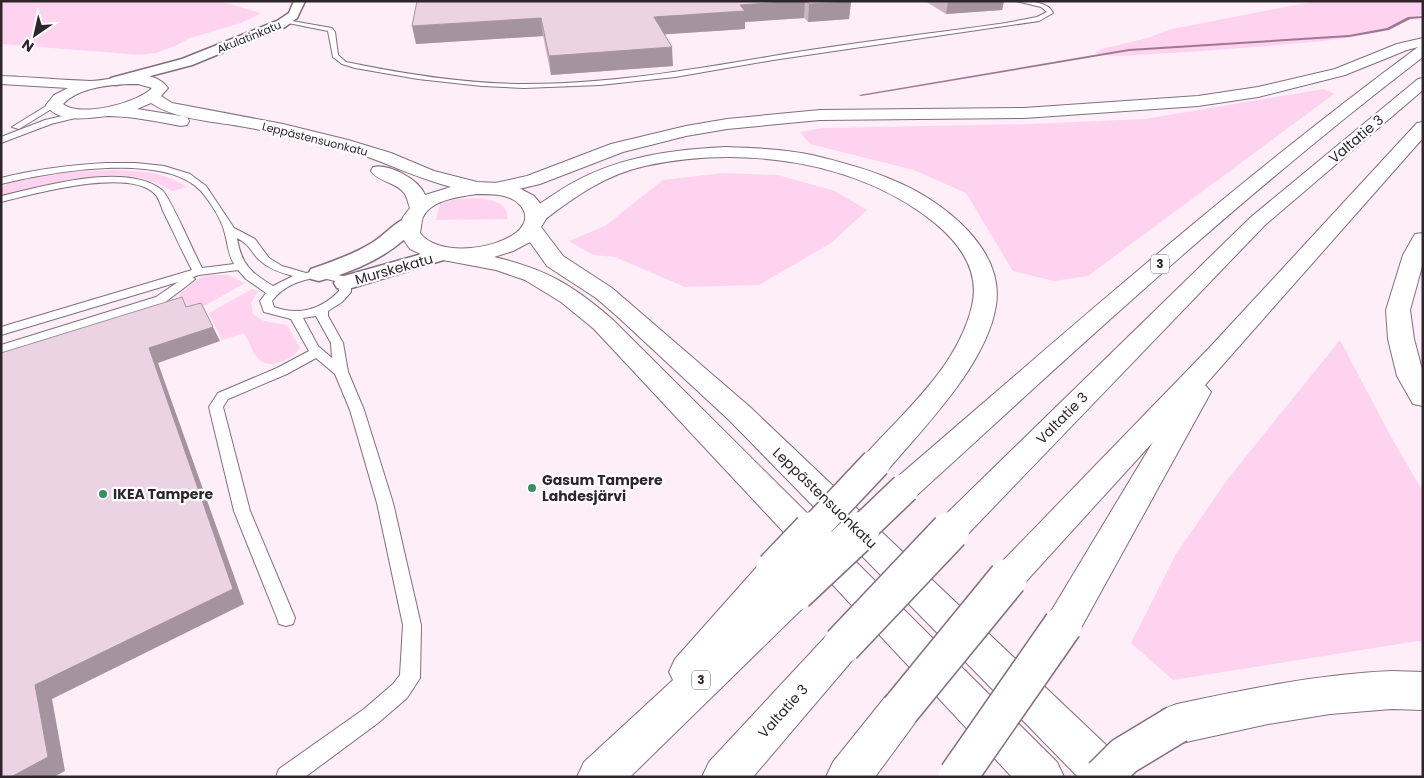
<svg xmlns="http://www.w3.org/2000/svg" width="1424" height="778" viewBox="0 0 1424 778" font-family="Poppins,sans-serif">
  <style>
    .green { fill: #fed3f0 }
    .lines { fill: none; stroke-linecap: round; stroke-linejoin: round }
    .stream { fill: #9e7792; fill-rule: evenodd }
    .service-casing { stroke: #836e7d; stroke-width: 2 }
    .minor-casing { stroke: #836e7d; stroke-width: 3 }
    .secondary-casing { stroke: #836e7d; stroke-width: 2 }
    .motorway-casing { stroke: #836e7d; stroke-width: 2 }
    .service { fill: #fff; fill-rule: evenodd }
    .minor { fill: #fff; fill-rule: evenodd }
    .secondary { fill: #fff; fill-rule: evenodd }
    .motorway { fill: #fff; fill-rule: evenodd }
    .motorway-bridge-far1-casing { stroke: #836e7d; stroke-width: 32; stroke-linecap: butt }
    .motorway-bridge-casing { stroke: #836e7d; stroke-width: 41; stroke-linecap: butt }
    .motorway-bridge-far1 { stroke: #fff; stroke-width: 29 }
    .motorway-bridge { stroke: #fff; stroke-width: 38 }
    .wall { fill: #cbb5c4 }
    .shaded-wall { fill: #a594a0 }
    .building { fill: #ecd3e4; stroke: #a594a0 }
    .poi-dot { fill: #388e61; stroke: #fff; stroke-width: 2 }
    .labels { text-anchor: middle; stroke-width: 4.5; stroke-linejoin: round; paint-order: stroke }
    .far-street-label { font-size: 11px; fill: #2e252b; stroke: #fff }
    .shield { fill: #fff; stroke: #6d666b; stroke-width: 1 }
    .shield-label { font-size: 12px; font-weight: bold; fill: #2e252b }
    .street-label { font-size: 14px; fill: #2e252b; stroke: #fff }
    .poi-label { font-size: 14px; font-weight: bold; fill: #2e252b; stroke: #fff; text-anchor: start }
  </style>
  <rect width="100%" height="100%" fill="#fdeef8"/>
  <g class="green">
    <polygon points="1,1 219,1 261,13 241,23 190,38 175,46 156,53 141,55 1,44"/>
    <path d="M1316,1H1423V14C1373,40 1322,41 1267,46C1219,50 1171,53 1123,56L1100,55L1095,52L1101,49L1144,39L1172,29Z"/>
    <polygon points="1324,89 1334,94 1088,276 1054,281 1013,271 966,193 914,170 810,144 800,132 822,128 1032,124 1145,119"/>
    <path d="M108,170C136,170 162,171 187,187L172,191C123,159 59,185 6,194H1L3,186C35,171 73,172 108,170Z"/>
    <polygon points="723,173 778,175 835,191 867,210 831,243 759,285 685,287 615,257 593,255 569,241 605,226 663,180"/>
    <path d="M475,198C488,199 509,201 507,219L436,220L440,203L458,199Z"/>
    <polygon points="210,275 228,275 245,283 197,310 187,310 179,295 181,292 200,278"/>
    <path d="M252,289L258,291L251,303L253,314L264,321L287,325L300,348C294,356 287,361 277,363C256,369 253,348 244,333L222,340L209,313Z"/>
    <polygon points="1340,340 1390,435 1423,492 1423,642 1418,641 1173,680 1131,643 1176,554 1227,480"/>
  </g>
  <g class="lines">
    <polygon class="stream" points="1423,16 1423,18 1410,19 1389,30 1349,37 1129,51 861,96 859,95 1129,49 1349,35 1387,28 1408,17"/>
    <defs>
      <g id="service">
        <path d="M1016,1C1028,1 1048,1 1053,13L1039,21L773,60L675,77L600,85L524,88L482,86L418,79L355,68L342,64L333,57L328,31L283,22L286,20L332,28L335,32L338,55L346,62L356,64C411,75 468,84 525,84C609,84 691,70 773,56C850,43 928,34 1006,23L1037,17L1047,12L1041,7Z"/>
        <polygon points="51,103 58,105 19,129 12,127"/>
        <polygon points="80,112 83,112 83,116 51,124 1,143 1,137 45,120"/>
        <path d="M106,163H136L164,166L190,174L206,186L234,228L255,239L269,258L282,266L306,273L319,271L343,276L351,283V292L342,302L328,311V316L343,343L348,372L364,410L393,503L421,625L420,678L407,698L378,723L305,777H276L279,769L364,709L393,684L400,675L403,625L377,503L350,410L335,374L316,358L287,374L228,399L223,407L250,511L295,618L293,624L286,626L279,624L277,618L234,511L209,407L218,393L277,368L309,351L291,319L264,312L260,301L266,293L246,279L238,270L199,275L193,277L195,279L193,281L164,303L1,353V345L156,297L178,282L1,335V327L192,270C182,251 173,231 163,211C161,206 159,198 155,194C129,167 34,194 1,202V196C41,187 126,161 162,190C169,195 195,255 202,268L234,264C228,254 228,245 225,234C222,220 211,203 201,191C164,151 49,172 1,184V178C36,169 70,165 106,163ZM237,238C253,246 251,255 263,263C272,270 282,273 293,276L273,286C251,273 241,264 237,238ZM319,277L335,281L339,284V291C321,310 298,316 274,307L272,301C284,285 301,280 319,277ZM316,316L331,343L332,358L318,346L303,318Z"/>
      </g>
      <g id="minor">
        <polygon points="294,1 305,1 297,18 285,27 192,65 116,85 111,84 109,81 111,78 182,59 277,21 289,13"/>
        <path d="M409,217L416,219L419,223C398,253 354,272 319,281L311,279L308,274L311,269C331,262 352,255 370,244C383,237 395,221 409,217Z"/>
        <polygon points="443,248 450,250 453,254 450,258 345,290 337,288 334,283 337,278"/>
      </g>
      <path id="secondary" d="M1,76C31,77 61,80 90,81C113,81 151,64 168,88L161,96L172,103L283,124L348,140L391,153L434,171L477,182L499,183L521,189L534,196L544,208L546,219L541,227L563,256L612,288L750,407L1124,762L1131,777H1078L730,421L618,317L596,298L547,266L530,242L513,251L494,257C544,268 573,285 612,319L1057,762L1064,777H1012L594,329L561,302L525,280L496,270L427,257L410,249L399,233L403,217L410,208C408,203 407,196 404,193C396,182 378,182 371,171L373,167C389,163 420,180 425,195L451,187C412,177 378,158 340,148C306,139 273,132 239,126C210,121 175,119 151,103L137,109L181,116L187,117L189,121L187,125L181,126C166,123 150,120 135,118C126,117 116,116 108,116C88,118 59,124 46,105L54,95L68,88L1,84ZM138,84L152,88C138,103 80,118 63,104C80,86 115,84 138,84ZM477,194C486,194 495,194 504,196C522,201 534,217 517,232C495,250 438,257 420,233C421,228 421,222 423,217C432,199 460,197 477,194Z"/>
      <g id="motorway">
        <path d="M1423,38V57C1245,193 1081,345 916,496L905,500L894,496L889,488L894,480C1066,332 1235,182 1418,47L1407,50L1345,75L1258,97L1198,106L1024,118L820,120L727,129L686,136L623,152L540,184L498,194L491,192L488,188L491,184L527,176L611,144L686,126L727,119L820,110L1024,108L1198,96L1258,87L1335,69L1397,44Z"/>
        <polygon points="1423,78 1423,90 1265,225 964,538 952,542 940,538 935,529 940,520 1251,217 1418,79"/>
        <polygon points="1423,122 1423,138 1205,385 1211,392 1076,637 1063,641 1050,637 1044,625 1050,613 1153,442 1020,588 1008,593 996,588 990,578 996,568 1211,346 1417,123"/>
        <path d="M725,147C754,148 784,149 812,155C841,162 868,169 895,181C941,200 1005,248 996,305C987,364 925,426 887,471L876,474L865,471L861,463L865,455C905,411 958,366 972,306C980,272 961,245 936,224C858,160 742,145 645,166C607,174 574,197 543,221L536,223L529,221L526,217C532,208 544,201 553,195C605,159 663,150 725,147Z"/>
        <polygon points="1423,233 1423,263 1410,310 1414,339 1423,373 1423,406 1413,404 1397,376 1388,339 1386,310 1403,255 1415,234"/>
        <polygon points="775,555 787,560 792,570 788,579 795,577 808,581 813,592 808,603 630,777 577,777 584,762 673,680 669,672 675,659 763,560"/>
        <polygon points="842,628 855,633 861,645 855,657 753,777 702,777 709,762 829,633"/>
        <path d="M1392,671L1423,672V710L1392,709L1330,714L1268,724L1177,744L1162,738L1156,724L1162,710L1177,704C1248,689 1319,674 1392,671Z"/>
        <polygon points="900,690 914,696 920,710 914,724 875,777 826,777 833,762 886,696"/>
      </g>
    </defs>
    <use href="#service" class="service-casing"/>
    <use href="#minor" class="minor-casing"/>
    <use href="#secondary" class="secondary-casing"/>
    <use href="#motorway" class="motorway-casing"/>
    <use href="#service" class="service"/>
    <use href="#minor" class="minor"/>
    <use href="#secondary" class="secondary"/>
    <use href="#motorway" class="motorway"/>
    <defs>
      <g id="motorway-bridge-far1">
        <polyline points="811,532 876,463"/>
        <polyline points="859,532 905,488"/>
        <polyline points="949,532 952,529"/>
      </g>
      <g id="motorway-bridge">
        <polyline points="775,570 812,531"/>
        <polyline points="795,592 860,531"/>
        <polyline points="842,645 950,531"/>
        <polyline points="900,710 1008,578"/>
        <polyline points="958,776 1063,625"/>
        <polyline points="1103,777 1124,756 1177,724"/>
      </g>
    </defs>
    <use href="#motorway-bridge-far1" class="motorway-bridge-far1-casing"/>
    <use href="#motorway-bridge" class="motorway-bridge-casing"/>
    <use href="#motorway-bridge-far1" class="motorway-bridge-far1"/>
    <use href="#motorway-bridge" class="motorway-bridge"/>
  </g>
  <g class="wall">
    <polygon points="417,1 850,1 851,2 849,19 808,22 804,18 745,22 745,29 665,34 673,66 551,75 543,36 416,44"/>
    <polygon points="925,1 1004,1 1002,10 946,14"/>
  </g>
  <g class="shaded-wall">
    <polygon points="798,1 805,1 804,18 745,22 745,29 655,35 654,17 740,5"/>
    <polygon points="948,1 1004,1 1002,10 946,14"/>
    <polygon points="851,2 849,19 808,22 809,4"/>
    <polygon points="541,18 543,36 416,44 412,26"/>
    <polygon points="672,47 673,66 551,75 549,56"/>
    <polygon points="201,303 220,341 158,363 244,604 52,699 65,771 54,777 11,777 35,685 149,348"/>
  </g>
  <g class="building">
    <polygon points="417,1 798,1 740,5 745,11 654,17 672,47 549,56 541,18 412,26"/>
    <polygon points="806,1 850,1 851,2 809,4"/>
    <polygon points="182,297 186,307 201,303 213,327 149,348 233,589 35,685 48,757 11,777 1,777 1,353"/>
  </g>
  <g class="poi-dot">
    <circle cx="532" cy="488" r="5"/>
    <circle cx="103" cy="494" r="5"/>
  </g>
  <g class="labels">
    <g class="far-street-label">
      <text transform="translate(249 37) rotate(-22)" y="4">Akulatinkatu</text>
      <text transform="translate(315 139) rotate(14)" y="4">Leppästensuonkatu</text>
    </g>
    <g class="shield">
      <rect x="1151" y="254.5" width="18" height="19" rx="4"/>
      <rect x="692" y="670.5" width="18" height="19" rx="4"/>
    </g>
    <g class="shield-label">
      <text x="1160" y="268">3</text>
      <text x="701" y="684">3</text>
    </g>
    <g class="street-label">
      <text transform="translate(1356 139) rotate(-40)" y="5">Valtatie 3</text>
      <text transform="translate(394 269) rotate(-16)" y="5">Murskekatu</text>
      <text transform="translate(1062 418) rotate(-45)" y="5">Valtatie 3</text>
      <text transform="translate(825 498) rotate(44)" y="5">Leppästensuonkatu</text>
      <text transform="translate(783 711) rotate(-48)" y="5">Valtatie 3</text>
    </g>
    <g class="poi-label">
      <text x="542" y="485">Gasum Tampere<tspan x="542" dy="16">Lahdesjärvi</tspan></text>
      <text x="113" y="499">IKEA Tampere</text>
    </g>
  </g>
  <rect width="1424" height="778" fill="none" stroke="#2e252b" stroke-width="5"/>
  <g transform="translate(35 35) rotate(214)" stroke="#ffffff" stroke-width="4" paint-order="stroke">
  <path d="M0-4L9 19L0 12L-9 19Z" fill="#2e252b"/>
  <text y="-8" font-size="14" font-weight="bold" text-anchor="middle" fill="#2e252b">N</text>
  </g>
</svg>
